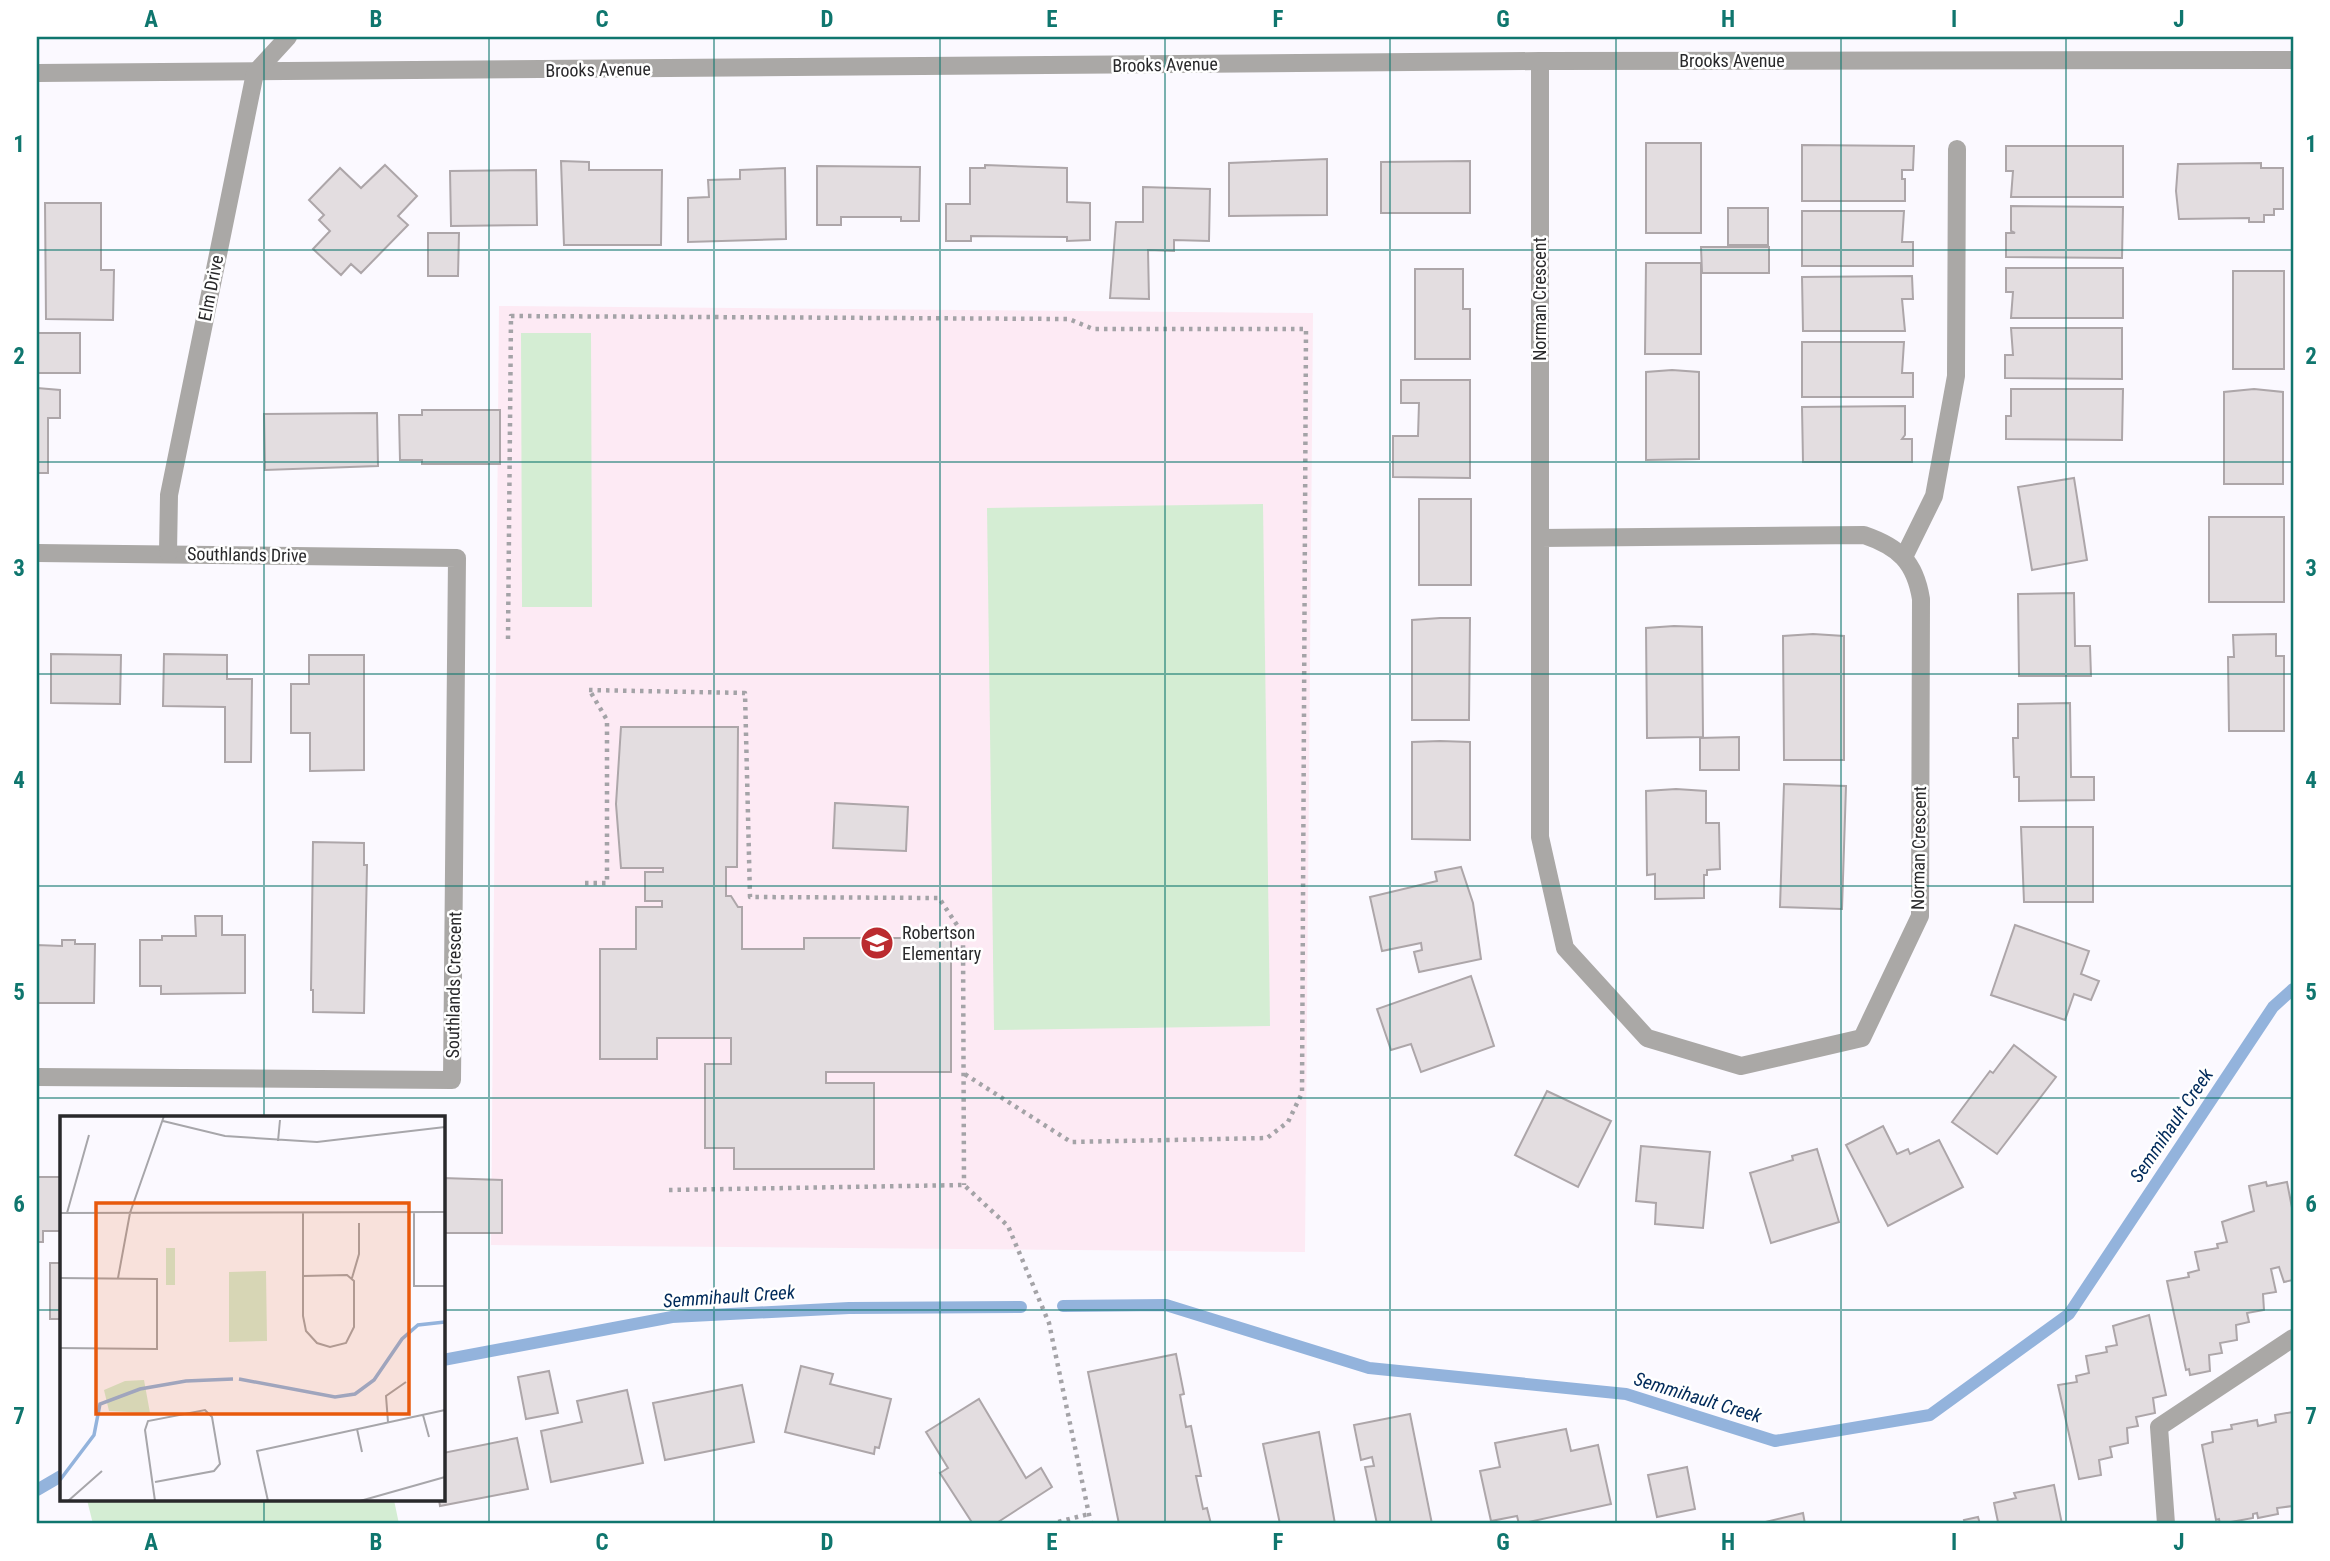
<svg xmlns="http://www.w3.org/2000/svg" width="2330" height="1561" viewBox="0 0 2330 1561" font-family="'Roboto Condensed',sans-serif">
  <style>
    .education { fill: #fdeaf4 }
    .green { fill: #d4edd3 }
    .lines { fill: none; stroke-linecap: round; stroke-linejoin: round }
    .stream { stroke: #93b3dc; stroke-width: 12 }
    .building { fill: #e3dde0; stroke: #ada6a9; stroke-width: 2 }
    .path { stroke: #a4a3a7; stroke-width: 4.5; stroke-dasharray: 3.5 5; stroke-linecap: butt }
    .minor { stroke: #aaa8a6; stroke-width: 18 }
    .grid { fill: none; stroke: #0f766e; stroke-width: 2; stroke-opacity: 0.55 }
    .labels { text-anchor: middle; stroke-width: 5; stroke-linejoin: round; paint-order: stroke }
    .street-label { font-size: 18px; fill: #29292b; stroke: #fff }
    .poi-label { font-size: 18px; fill: #29292b; stroke: #fff; text-anchor: start }
    .water-label { font-size: 19px; font-style: italic; fill: #002a5a; stroke: #fff }
    .inset-river { fill: none; stroke: #93b3dc; stroke-width: 3.5 }
    .inset-road { fill: none; stroke: #a7a6aa; stroke-width: 2 }
    .view { fill: #e8590c; fill-opacity: 0.15; stroke: #e8590c; stroke-width: 3.5 }
    .inset-edge { fill: none; stroke: #29292b; stroke-width: 3.5 }
    .neatline { fill: none; stroke: #0f766e; stroke-width: 2.5 }
    .grid-label { font-size: 23px; text-anchor: middle; font-weight: bold; fill: #0f766e }
  </style>
  <rect width="100%" height="100%" fill="#fbf9ff"/>
  <polygon class="education" points="499,306 1313,313 1305,1252 491,1245"/>
  <g class="green">
    <polygon points="521,333 591,333 592,607 522,607"/>
    <polygon points="1263,504 1270,1026 994,1030 987,508"/>
    <polygon points="87,1500 394,1500 399,1524 93,1524"/>
  </g>
  <g class="lines">
    <g class="stream">
      <polyline points="1063,1306 1166,1305 1369,1368 1626,1394 1775,1441 1930,1415 2069,1314 2273,1007 2293,989"/>
      <polyline points="443,1360 672,1317 849,1308 1021,1307"/>
      <polyline points="37,1490 61,1476"/>
    </g>
  </g>
  <g class="building">
    <rect x="1646" y="143" width="55" height="90"/>
    <polygon points="1802,145 1914,146 1913,170 1902,170 1902,179 1905,179 1905,201 1802,201"/>
    <polygon points="2006,146 2123,146 2123,197 2011,197 2013,171 2006,171"/>
    <polygon points="1327,159 1327,215 1229,216 1229,163"/>
    <polygon points="561,161 589,162 589,170 662,170 661,245 564,245"/>
    <polygon points="1470,161 1470,213 1381,213 1381,162"/>
    <polygon points="2261,163 2261,168 2283,168 2283,209 2274,209 2274,215 2264,215 2264,222 2249,222 2249,218 2179,219 2176,191 2178,164"/>
    <polygon points="385,165 417,196 398,216 408,225 361,273 351,264 341,275 313,249 330,231 319,220 324,215 309,200 340,168 361,188"/>
    <polygon points="985,165 1067,168 1067,202 1090,203 1090,240 1067,241 1067,237 971,236 971,241 946,241 946,204 970,204 970,168 985,168"/>
    <polygon points="817,166 920,167 919,221 901,221 901,217 841,217 841,225 817,225"/>
    <polygon points="785,168 786,239 688,242 688,198 709,197 708,180 740,179 740,170"/>
    <polygon points="536,170 537,225 451,226 450,171"/>
    <polygon points="1143,187 1210,189 1209,241 1174,240 1174,251 1148,250 1149,299 1110,298 1116,222 1143,222"/>
    <polygon points="45,203 101,203 101,270 114,270 113,320 46,319"/>
    <polygon points="2011,206 2123,207 2122,258 2006,257 2006,233 2015,233 2011,231"/>
    <rect x="1728" y="208" width="40" height="37"/>
    <polygon points="1802,211 1904,211 1902,242 1913,242 1913,266 1802,266"/>
    <polygon points="428,233 459,233 458,276 428,276"/>
    <polygon points="1701,247 1769,247 1769,273 1702,273"/>
    <polygon points="1646,263 1701,263 1701,354 1645,354"/>
    <polygon points="2006,268 2123,268 2123,318 2011,318 2013,292 2006,292"/>
    <polygon points="1415,269 1463,269 1463,309 1470,309 1470,359 1415,359"/>
    <rect x="2233" y="271" width="51" height="98"/>
    <polygon points="1912,276 1913,299 1902,299 1905,331 1803,331 1802,277"/>
    <polygon points="2011,328 2122,328 2122,379 2005,378 2005,355 2013,355"/>
    <rect x="37" y="333" width="43" height="40"/>
    <polygon points="1802,342 1904,342 1902,373 1913,373 1913,397 1802,397"/>
    <polygon points="1672,370 1699,372 1699,459 1646,460 1646,372"/>
    <polygon points="1401,380 1470,380 1470,478 1393,477 1393,436 1418,436 1419,403 1401,403"/>
    <polygon points="37,388 60,390 60,418 48,418 48,473 37,473"/>
    <polygon points="2011,389 2123,389 2122,440 2006,439 2006,416 2011,416"/>
    <polygon points="2254,389 2283,392 2283,484 2224,484 2224,392"/>
    <polygon points="1905,406 1905,435 1902,439 1912,439 1912,462 1803,462 1802,407"/>
    <polygon points="422,410 500,410 500,464 422,464 422,460 400,460 399,415 422,415"/>
    <polygon points="377,413 378,466 265,470 264,414"/>
    <polygon points="2074,478 2087,560 2032,570 2018,487"/>
    <rect x="1419" y="499" width="52" height="86"/>
    <rect x="2209" y="517" width="75" height="85"/>
    <polygon points="2074,593 2075,646 2090,646 2091,676 2019,676 2018,594"/>
    <polygon points="1440,618 1470,618 1469,720 1412,720 1412,620"/>
    <polygon points="1674,626 1702,627 1703,737 1647,738 1646,628"/>
    <polygon points="1813,634 1844,636 1844,760 1784,760 1783,636"/>
    <polygon points="2276,634 2276,656 2284,656 2284,731 2229,731 2228,657 2234,657 2233,635"/>
    <polygon points="51,654 121,655 120,704 51,703"/>
    <polygon points="164,654 227,655 227,679 252,679 251,762 225,762 225,707 163,706"/>
    <polygon points="309,655 364,655 364,770 310,771 310,733 291,733 291,684 309,684"/>
    <polygon points="2070,703 2071,777 2094,777 2094,800 2019,801 2019,777 2014,777 2013,738 2018,738 2018,704"/>
    <polygon points="621,727 738,727 737,867 726,867 726,896 731,896 738,907 742,907 742,949 804,949 804,938 951,938 951,1072 826,1072 826,1083 874,1083 874,1169 734,1169 734,1148 705,1148 705,1064 731,1064 731,1038 657,1038 657,1059 600,1059 600,949 636,949 636,907 662,907 662,901 645,901 645,872 663,872 663,868 621,868 616,804"/>
    <polygon points="1739,737 1739,770 1700,770 1700,738"/>
    <polygon points="1440,741 1470,742 1470,840 1412,839 1412,742"/>
    <polygon points="1784,784 1846,786 1842,909 1780,907"/>
    <polygon points="1676,789 1706,791 1706,823 1719,823 1720,869 1707,870 1707,875 1704,875 1704,898 1655,899 1655,874 1647,875 1646,791"/>
    <polygon points="835,803 908,807 906,851 833,848"/>
    <polygon points="2021,827 2093,827 2093,902 2024,902"/>
    <polygon points="313,842 364,843 364,865 367,865 364,1013 313,1012 313,990 311,990"/>
    <polygon points="1461,867 1473,903 1481,959 1419,972 1414,952 1422,950 1421,943 1382,951 1370,897 1437,881 1435,872"/>
    <polygon points="195,916 222,916 222,935 245,935 245,993 161,994 161,986 140,986 140,940 162,940 162,936 196,936"/>
    <polygon points="2015,925 2089,951 2081,974 2099,981 2091,1000 2074,994 2065,1020 1991,995"/>
    <polygon points="62,940 75,940 75,944 95,944 94,1003 37,1003 37,945 62,946"/>
    <polygon points="1471,976 1494,1046 1421,1072 1411,1044 1391,1050 1377,1009"/>
    <polygon points="2014,1045 2056,1077 1997,1154 1952,1122 1990,1071 1993,1073"/>
    <polygon points="1547,1091 1611,1121 1578,1187 1515,1155"/>
    <polygon points="1883,1126 1897,1154 1908,1149 1910,1154 1939,1140 1963,1187 1888,1226 1846,1145"/>
    <polygon points="1641,1146 1710,1152 1703,1228 1655,1224 1656,1203 1636,1201"/>
    <polygon points="1817,1149 1839,1222 1771,1243 1750,1173 1793,1160 1792,1156"/>
    <polygon points="37,1177 61,1177 61,1231 43,1231 43,1242 37,1242"/>
    <polygon points="443,1178 502,1180 502,1233 443,1233"/>
    <polygon points="2266,1182 2267,1186 2287,1182 2293,1213 2293,1280 2284,1282 2279,1267 2271,1269 2276,1292 2263,1294 2264,1310 2247,1313 2249,1322 2236,1325 2237,1340 2220,1343 2222,1353 2209,1355 2210,1371 2190,1375 2189,1369 2186,1370 2167,1281 2189,1277 2188,1273 2199,1270 2195,1252 2218,1248 2217,1244 2227,1242 2222,1222 2254,1211 2249,1186"/>
    <polygon points="60,1260 61,1260 60,1322 60,1319 50,1319 50,1263 60,1263"/>
    <polygon points="2149,1315 2166,1395 2153,1398 2155,1413 2136,1417 2138,1426 2127,1428 2128,1443 2110,1447 2112,1457 2099,1460 2101,1475 2079,1479 2058,1385 2077,1382 2076,1376 2089,1373 2086,1356 2107,1352 2106,1347 2117,1345 2113,1326"/>
    <polygon points="1176,1354 1184,1394 1180,1395 1186,1427 1191,1426 1201,1476 1196,1476 1203,1509 1207,1508 1211,1524 1119,1524 1088,1372"/>
    <polygon points="801,1366 833,1374 830,1384 891,1399 879,1448 875,1447 874,1454 785,1432"/>
    <polygon points="549,1371 558,1413 526,1419 518,1377"/>
    <polygon points="742,1385 754,1442 665,1460 653,1403"/>
    <polygon points="627,1390 643,1463 551,1482 541,1431 582,1422 577,1401"/>
    <polygon points="979,1399 1026,1478 1041,1468 1052,1487 995,1524 973,1524 940,1473 948,1468 926,1432"/>
    <polygon points="2293,1412 2293,1509 2293,1506 2277,1508 2278,1514 2258,1518 2257,1513 2253,1514 2253,1518 2220,1524 2219,1519 2216,1520 2202,1445 2213,1442 2212,1432 2232,1429 2231,1425 2257,1420 2258,1426 2276,1422 2275,1415"/>
    <polygon points="1410,1414 1432,1524 1377,1524 1365,1467 1374,1466 1372,1457 1361,1460 1354,1425"/>
    <polygon points="1566,1429 1571,1451 1598,1445 1611,1504 1519,1524 1517,1516 1491,1521 1480,1471 1500,1467 1495,1443"/>
    <polygon points="1319,1432 1335,1524 1280,1524 1263,1444"/>
    <polygon points="517,1438 528,1489 440,1506 439,1500 443,1500 443,1453"/>
    <polygon points="1687,1467 1695,1509 1657,1517 1648,1475"/>
    <polygon points="2054,1485 2062,1524 1986,1524 1998,1522 1994,1503 2016,1498 2014,1493"/>
    <polygon points="1803,1513 1805,1524 1757,1524"/>
    <polygon points="1978,1517 1980,1524 1965,1524 1964,1520"/>
  </g>
  <g class="lines">
    <g class="path">
      <polyline points="508,639 511,316 1069,319 1093,329 1306,329 1302,1093 1288,1122 1267,1138 1071,1142 963,1073"/>
      <polyline points="589,690 745,693 750,897 939,898 963,934 964,1185"/>
      <polyline points="585,883 607,883 607,720 590,691"/>
      <polyline points="669,1190 964,1185 1008,1226 1049,1323 1091,1524"/>
      <polyline points="1050,1524 1089,1514"/>
    </g>
    <g class="minor">
      <path d="M1540,61V837L1565,948L1647,1038L1741,1066L1862,1038L1920,916L1921,599C1915,562 1899,547 1864,535L1540,538"/>
      <polyline points="37,73 1540,61 2293,60"/>
      <polyline points="37,553 457,558 452,1080 37,1077"/>
      <polyline points="168,553 169,495 255,73 288,37"/>
      <polyline points="1904,557 1934,496 1956,376 1957,149"/>
      <polyline points="2166,1524 2159,1427 2293,1338"/>
    </g>
  </g>
  <path class="grid" d="M264,37V1118M489,37V1524M714,37V1524M940,37V1524M1165,37V1524M1390,37V1524M1616,37V1524M1841,37V1524M2066,37V1524M37,250H2293M37,462H2293M37,674H2293M37,886H2293M37,1098H2293M37,1310H61M443,1310H2293M264,1500V1524"/>
  <defs>
    <symbol id="school-disc" viewBox="-11 -11 22 22"><circle r="9.5" fill="#bb2b2f" stroke="#fff"/><path d="M0-5L7-2L0 1L-7-2ZM-4 1L0 2.5L4 1V4Q0 6-4 4Z" fill="#fff"/></symbol>
  </defs>
  <g fill-rule="evenodd">
    <use href="#school-disc" x="858" y="924" width="38" height="38"/>
  </g>
  <g class="labels">
    <g class="street-label">
      <text x="1732" y="67">Brooks Avenue</text>
      <text transform="translate(1165 65) rotate(-1)" y="6">Brooks Avenue</text>
      <text transform="translate(598 70) rotate(-1)" y="6">Brooks Avenue</text>
      <text transform="translate(211 288) rotate(-79)" y="6">Elm Drive</text>
      <text transform="translate(1540 299) rotate(-90)" y="6">Norman Crescent</text>
      <text transform="translate(247 555) rotate(1)" y="6">Southlands Drive</text>
      <text transform="translate(1919 848) rotate(-89)" y="6">Norman Crescent</text>
      <text transform="translate(454 985) rotate(-89)" y="6">Southlands Crescent</text>
    </g>
    <g class="poi-label">
      <text x="902" y="939">Robertson<tspan x="902" dy="21">Elementary</tspan></text>
    </g>
    <g class="water-label">
      <text transform="translate(2171 1125) rotate(-56)" y="7">Semmihault Creek</text>
      <text transform="translate(729 1296) rotate(-4)" y="7">Semmihault Creek</text>
      <text transform="translate(1698 1397) rotate(17)" y="7">Semmihault Creek</text>
    </g>
  </g>
  <g transform="translate(60 1116)">
    <rect width="385" height="385" fill="#fbf9ff"/>
    <path d="M106,132H115V169H106ZM206,155L207,225L169,226V156ZM84,264L90,297L49,295L44,274L65,265Z" fill="#d4edd3"/>
    <path class="inset-river" d="M179,263L275,281L295,278L314,264L342,223L358,209L385,206M0,364L34,319L40,288L80,273L126,265L173,263"/>
    <path class="inset-road" d="M103,5L165,20L257,26L385,11M218,25L220,4M243,96V200L246,215L257,227L270,231L286,227L294,211V165L287,159L243,160M354,96V170H385M0,97L385,96M7,97L29,19M0,162L97,163V233L0,232M58,162L70,97L104,0M292,162L299,138V107M363,299L369,321M328,306L326,280L346,266M297,313L302,336M8,385L42,355M95,385L85,314L88,305L145,294L152,301L160,348L154,355L95,366M208,385L197,335L385,294M300,385L385,361"/>
    <path class="view" d="M36,87H349V298H36Z"/>
    <rect width="385" height="385" class="inset-edge"/>
  </g>
  <rect width="2330" height="1561" fill="none" stroke="#ffffff" stroke-width="77"/>
  <rect x="38" y="38" width="2254" height="1484" class="neatline"/>
  <g class="grid-label">
    <text x="151" y="27">A</text>
    <text x="376" y="27">B</text>
    <text x="602" y="27">C</text>
    <text x="827" y="27">D</text>
    <text x="1052" y="27">E</text>
    <text x="1278" y="27">F</text>
    <text x="1503" y="27">G</text>
    <text x="1728" y="27">H</text>
    <text x="1954" y="27">I</text>
    <text x="2179" y="27">J</text>
    <text x="19" y="152">1</text>
    <text x="2311" y="152">1</text>
    <text x="19" y="364">2</text>
    <text x="2311" y="364">2</text>
    <text x="19" y="576">3</text>
    <text x="2311" y="576">3</text>
    <text x="19" y="788">4</text>
    <text x="2311" y="788">4</text>
    <text x="19" y="1000">5</text>
    <text x="2311" y="1000">5</text>
    <text x="19" y="1212">6</text>
    <text x="2311" y="1212">6</text>
    <text x="19" y="1424">7</text>
    <text x="2311" y="1424">7</text>
    <text x="151" y="1550">A</text>
    <text x="376" y="1550">B</text>
    <text x="602" y="1550">C</text>
    <text x="827" y="1550">D</text>
    <text x="1052" y="1550">E</text>
    <text x="1278" y="1550">F</text>
    <text x="1503" y="1550">G</text>
    <text x="1728" y="1550">H</text>
    <text x="1954" y="1550">I</text>
    <text x="2179" y="1550">J</text>
  </g>
</svg>
